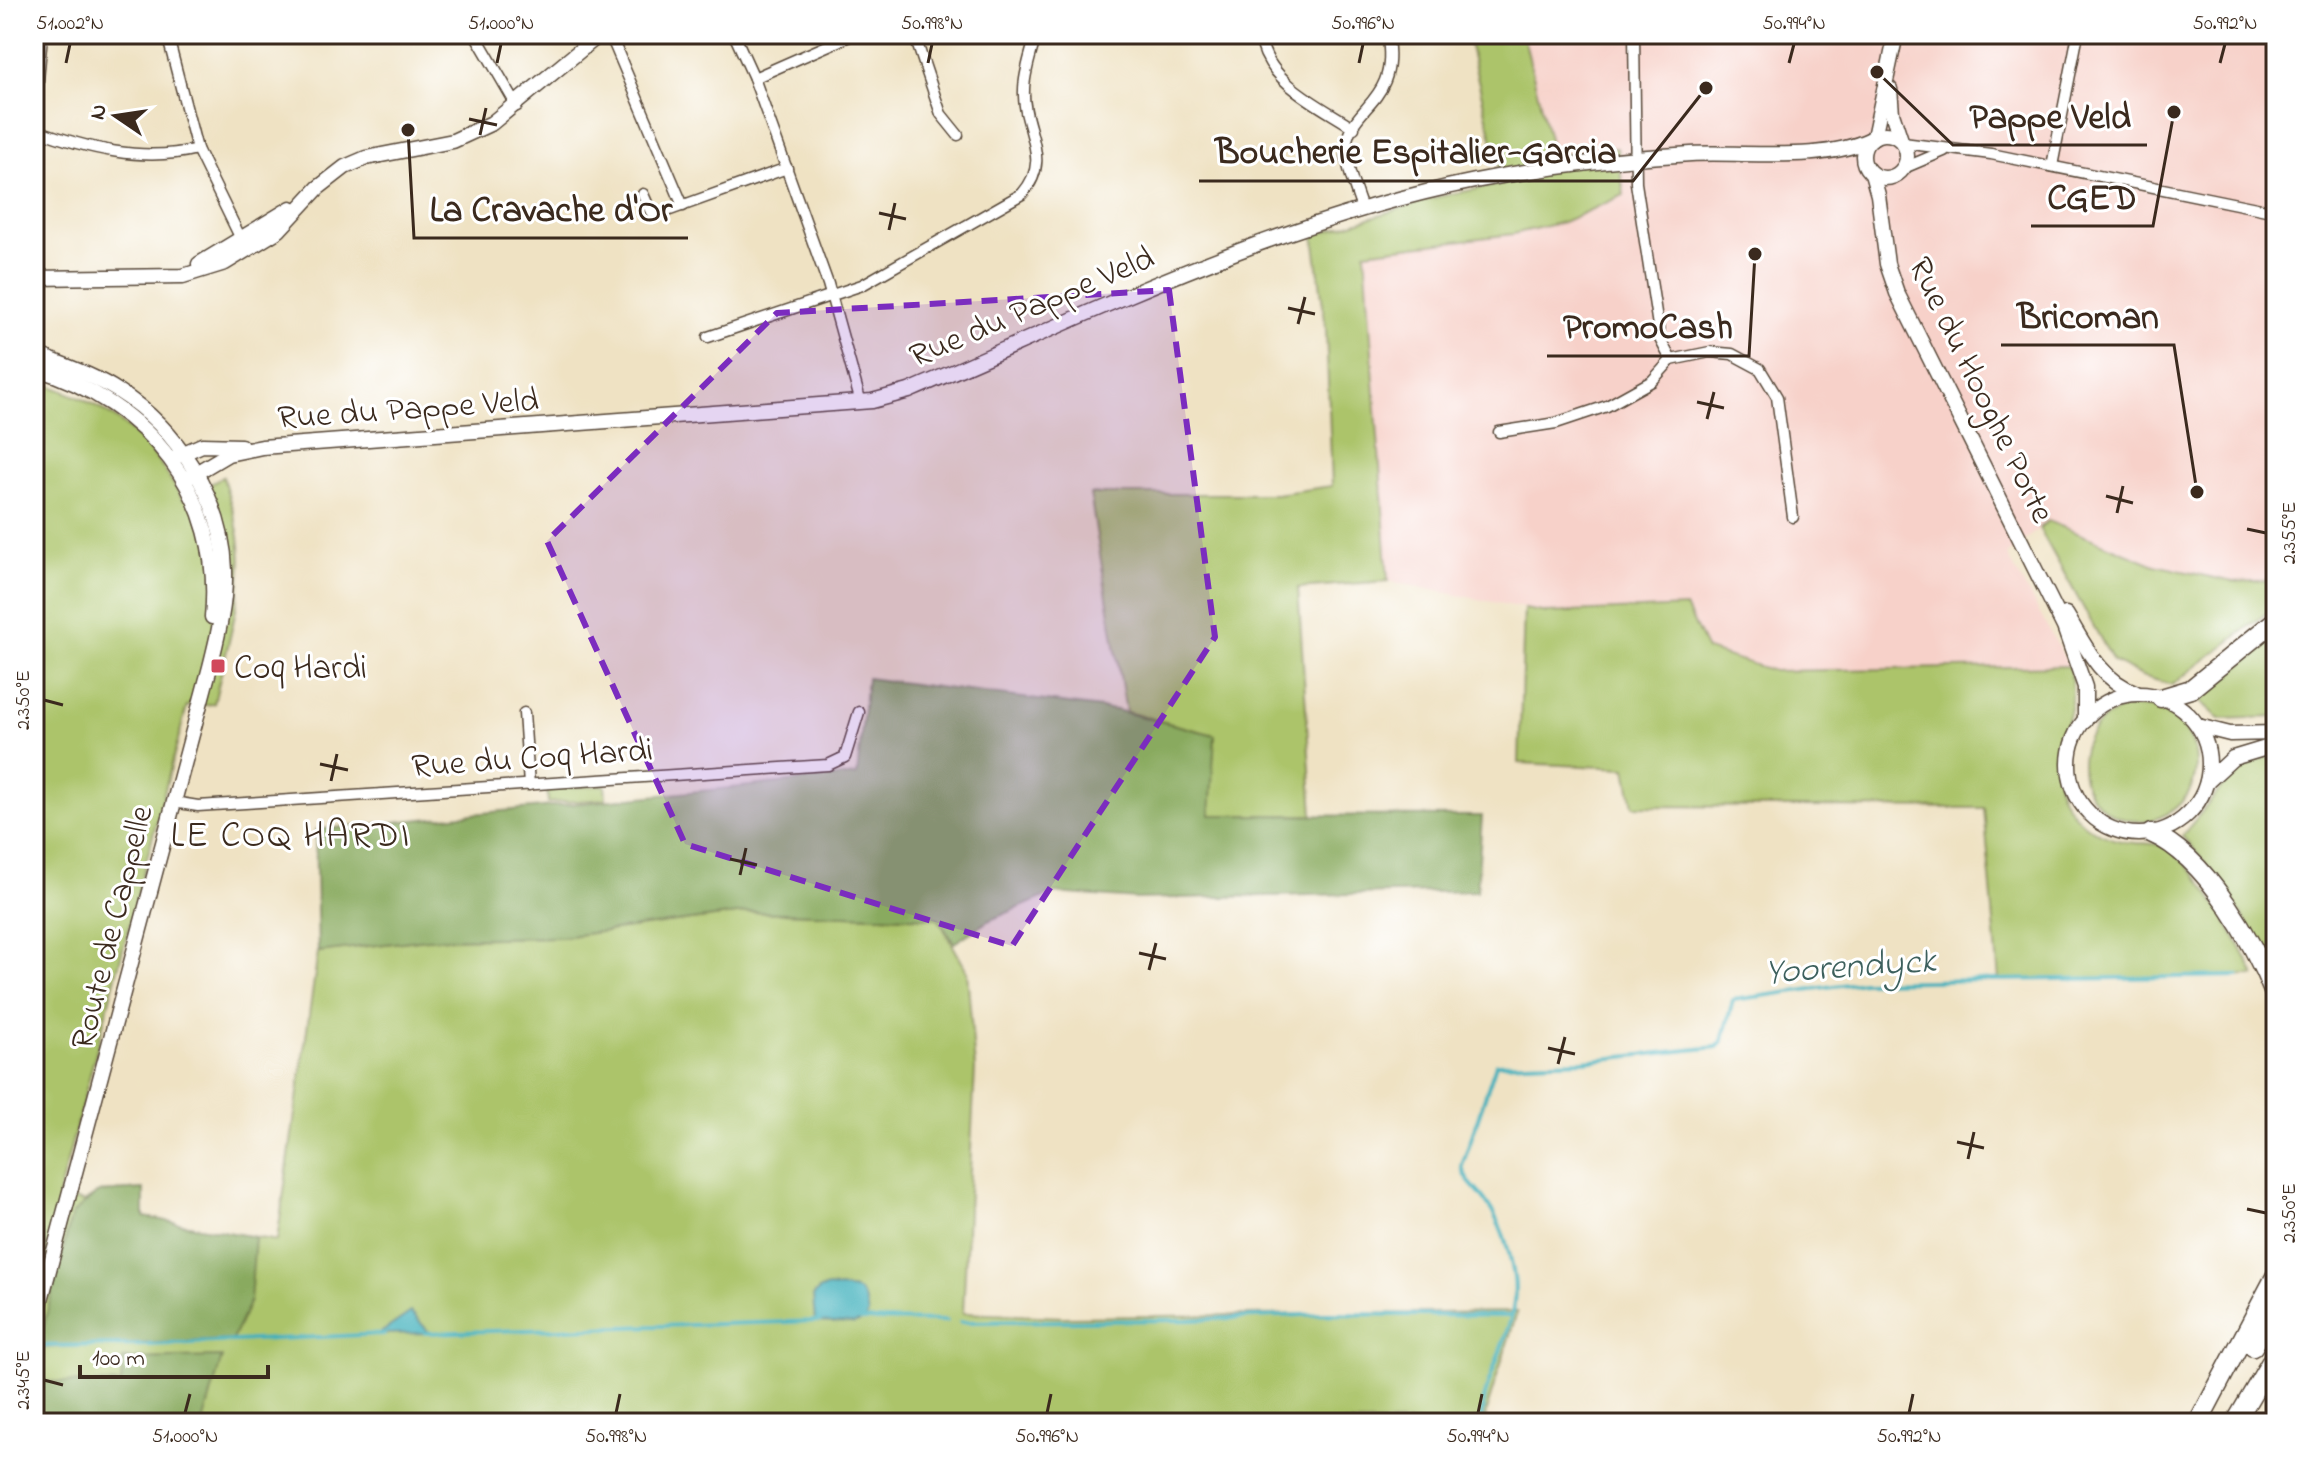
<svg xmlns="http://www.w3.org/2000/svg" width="2310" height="1457" viewBox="0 0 2310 1457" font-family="'Indie Flower',sans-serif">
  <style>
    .built { fill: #f7d1c9 }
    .green { fill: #acc46a; stroke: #747744; stroke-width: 2 }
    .forest { fill: #89aa5e; stroke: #626a3e; stroke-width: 2 }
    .water { fill: #40b0bc; stroke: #3e6d6d; stroke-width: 2 }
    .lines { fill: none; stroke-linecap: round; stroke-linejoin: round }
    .stream { stroke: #40b0bc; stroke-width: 4 }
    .street-casing { stroke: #564637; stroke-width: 13 }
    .secondary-casing { stroke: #564637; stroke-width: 17 }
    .highway-casing { stroke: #564637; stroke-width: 21 }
    .street { stroke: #fff; stroke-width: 10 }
    .secondary { stroke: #fff; stroke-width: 14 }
    .highway { stroke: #fff; stroke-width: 18 }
    .marked { fill: #7b2cbf; fill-opacity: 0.2; stroke: #7b2cbf; stroke-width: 6; stroke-dasharray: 16 10; stroke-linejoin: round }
    .ticks { fill: none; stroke: #3b2a1e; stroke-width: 3 }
    .poi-dot { fill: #d1495b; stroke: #fff; stroke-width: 3 }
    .labels { text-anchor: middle; stroke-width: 6; stroke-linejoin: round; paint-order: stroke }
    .street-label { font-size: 34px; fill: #3b2a1e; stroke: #fff }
    .poi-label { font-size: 34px; fill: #3b2a1e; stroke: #fff; text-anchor: start }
    .neighbourhood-label { font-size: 36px; letter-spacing: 2px; fill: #3b2a1e; stroke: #fff }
    .water-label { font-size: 36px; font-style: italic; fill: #3d605d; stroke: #fff }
    .leader { fill: none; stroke: #3b2a1e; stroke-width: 3 }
    .callout-dot { fill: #3b2a1e; stroke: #fff; stroke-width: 3 }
    .callout-label { font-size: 36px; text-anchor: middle; font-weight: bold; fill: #3b2a1e; stroke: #fff; stroke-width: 6; stroke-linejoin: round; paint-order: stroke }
    .neatline { fill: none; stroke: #3b2a1e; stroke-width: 3 }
    .ticks-label { font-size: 20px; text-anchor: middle; fill: #3b2a1e }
  </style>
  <rect width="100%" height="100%" fill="#fff"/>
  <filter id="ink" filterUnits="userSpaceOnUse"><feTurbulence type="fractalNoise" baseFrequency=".0125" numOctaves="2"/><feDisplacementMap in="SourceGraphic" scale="16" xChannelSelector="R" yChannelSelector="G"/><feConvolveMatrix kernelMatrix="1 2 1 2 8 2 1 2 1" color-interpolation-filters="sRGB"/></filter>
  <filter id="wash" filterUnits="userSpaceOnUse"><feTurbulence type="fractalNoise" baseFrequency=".006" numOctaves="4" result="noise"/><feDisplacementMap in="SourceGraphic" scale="32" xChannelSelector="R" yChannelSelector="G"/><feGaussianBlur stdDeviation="1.8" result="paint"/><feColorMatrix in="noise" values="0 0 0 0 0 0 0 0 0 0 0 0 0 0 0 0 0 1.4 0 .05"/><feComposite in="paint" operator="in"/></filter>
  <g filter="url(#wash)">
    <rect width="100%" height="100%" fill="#efe2c3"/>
    <polygon class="built" points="1523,34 2276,34 2276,580 2233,582 2155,565 2048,521 2007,555 2069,666 1774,671 1706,650 1685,607 1548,613 1388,581 1365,252 1513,234 1563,222 1553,155"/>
    <g class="green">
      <polygon points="1467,34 1523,34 1553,155 1617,148 1624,195 1563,222 1513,234 1365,252 1388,581 1298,588 1313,815 1209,815 1215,735 1126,712 1090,494 1276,494 1332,486 1326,329 1314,235 1437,197 1503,184"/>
      <path d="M34,380C111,407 142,428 183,500L223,477C228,497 236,517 239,537C247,591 225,651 214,704L187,706L58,1196L84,1202L99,1192L144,1189V1217L277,1241L318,952L427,939L561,937L752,912L938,918L967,971L975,1069L963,1313L1063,1317L1517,1312L1486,1411L1485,1423H34Z"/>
      <polygon points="2048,521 2155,565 2233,582 2276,580 2276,606 2172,685 2142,676 2113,661 2039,528"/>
      <path d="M1686,607L1707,650L1774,671L2069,666C2083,718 2043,749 2062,796C2074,824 2105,841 2135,843C2147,844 2160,842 2170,850C2204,876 2237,938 2255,976L1999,980L1984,808L1633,806L1626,768L1519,763L1524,609L1548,613Z"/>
      <polygon points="2276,634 2276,717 2220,719 2199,700"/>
      <circle cx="2139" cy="764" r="57"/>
      <path d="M2276,753V980C2252,927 2221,879 2182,836L2235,771Z"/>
      <polygon points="605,785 606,799 548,803 547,789"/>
    </g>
    <g class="forest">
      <polygon points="867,678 1116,710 1215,735 1210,815 1482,816 1477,891 1137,899 1054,893 988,921 954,943 938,918 752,912 561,937 427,939 318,952 315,830 857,775"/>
      <polygon points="144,1189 144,1217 255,1237 250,1301 232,1340 38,1348 72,1214 99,1192"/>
      <polygon points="222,1357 203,1423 34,1423 34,1381 121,1384 123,1359"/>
    </g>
    <g class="water">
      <path d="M829,1287C856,1292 862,1282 868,1314L865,1320L853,1324L815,1322L813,1296L820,1289Z"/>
      <polygon points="411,1312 430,1333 379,1334"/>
    </g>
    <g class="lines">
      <g class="stream">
        <polyline points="860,1320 946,1321"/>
        <polyline points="960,1322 1189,1320 1324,1314 1509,1316"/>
        <polyline points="425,1333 820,1321"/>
        <polyline points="38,1346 149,1345 384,1334"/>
        <path d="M1481,1423C1482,1374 1521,1326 1514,1277C1510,1251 1501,1223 1486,1202C1478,1189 1464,1182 1462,1166L1496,1064L1583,1061L1717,1047L1722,1042L1733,1000L1863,982L2239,976"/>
        <polyline points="2263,1423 2276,1401"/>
      </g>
    </g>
  </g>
  <g filter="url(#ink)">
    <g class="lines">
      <defs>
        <g id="street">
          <polyline points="167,34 197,149 242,241"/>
          <polyline points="475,34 517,106"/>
          <polyline points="610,34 683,206"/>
          <polyline points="734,34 754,78 828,284 861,403"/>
          <polyline points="914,34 941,114 958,135"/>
          <polyline points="1634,34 1636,183 1660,339 1671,360"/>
          <path d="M1262,45C1273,85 1321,106 1354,128"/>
          <polyline points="754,78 854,34"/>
          <path d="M34,129C85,148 143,163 197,149"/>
          <polyline points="34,129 42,34"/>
          <polyline points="1903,143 1991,154 2276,212"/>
          <polyline points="2052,166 2078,34"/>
          <polyline points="1904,168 1944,151"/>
          <polyline points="643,194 651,212 659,214 787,168"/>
          <path d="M1362,209C1356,191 1346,167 1346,148C1348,105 1401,104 1387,34"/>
          <path d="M708,337L862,285L1022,194C1054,158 1022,129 1024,90C1024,72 1032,52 1036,34"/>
          <polyline points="1499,432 1556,423 1607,406 1652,381 1671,360 1710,352 1732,354 1760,369 1777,397 1793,517"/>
          <polyline points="524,713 529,785"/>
          <polyline points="173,802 198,806 828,765 845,757 859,712"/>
        </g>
        <g id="secondary">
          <polyline points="1890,89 1892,113 1901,140"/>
          <circle cx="1885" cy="156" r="22"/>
          <polyline points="1874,137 1896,34"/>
          <polyline points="1872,174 1878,195 1887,264 1897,293 2064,627 2085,687 2085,721"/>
          <polyline points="199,264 291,208"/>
          <polyline points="34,278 183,276 225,263 279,230 318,188 345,167 366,158 453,141 492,123 600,34"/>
          <path d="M34,353C62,365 92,374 118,391C177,428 223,499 225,570C226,603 218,635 210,667L34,1326"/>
          <path d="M34,368C148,402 224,495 212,617"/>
          <polyline points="177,456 202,445 241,446"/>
          <path d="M184,480L228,454L262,447L872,401L909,391C1094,312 1276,221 1475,181C1546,167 1619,158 1691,154C1745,151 1822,163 1871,139"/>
          <path d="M2066,614C2085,645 2100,680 2135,692"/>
          <circle cx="2139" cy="764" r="70"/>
          <polyline points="2198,726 2230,734 2276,733"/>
          <polyline points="2207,782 2233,758 2276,745"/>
        </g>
        <g id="highway">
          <polyline points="2161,698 2191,689 2276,620"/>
          <path d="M2151,833C2207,857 2254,943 2276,998"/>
          <polyline points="2253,1347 2276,1308"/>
          <polyline points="2198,1423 2276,1275"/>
          <polyline points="2235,1423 2276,1353"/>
        </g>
      </defs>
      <use href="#street" class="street-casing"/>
      <use href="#secondary" class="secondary-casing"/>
      <use href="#highway" class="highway-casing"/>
      <use href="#street" class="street"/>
      <use href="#secondary" class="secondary"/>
      <use href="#highway" class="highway"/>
    </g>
  </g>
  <path class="marked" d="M1169,290L1215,637L1012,946L685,844L547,541L777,313Z"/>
  <path class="ticks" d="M66,63L70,44M497,63L501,44M928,63L932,44M1359,63L1363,44M1789,63L1794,44M2220,63L2225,44M469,119L497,125M480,135L486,108M879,213L906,219M889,230L895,203M1288,308L1315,314M1298,324L1305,297M1697,402L1724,408M1707,419L1714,392M2106,496L2133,503M2117,513L2123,486M2247,529L2266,533M44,700L63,705M320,764L348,770M331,781L337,754M730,859L757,865M740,875L746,848M1139,953L1166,959M1149,970L1156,943M1548,1048L1575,1054M1558,1064L1565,1037M1957,1142L1984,1148M1968,1159L1974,1132M2247,1209L2266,1213M44,1380L63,1385M185,1413L190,1394M616,1413L620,1394M1047,1413L1051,1394M1478,1413L1482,1394M1909,1413L1913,1394"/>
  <rect class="poi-dot" x="210" y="658" width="16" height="16" rx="4"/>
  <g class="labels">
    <g class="street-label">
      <text transform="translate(1031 305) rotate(-23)" y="12">Rue du Pappe Veld</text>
      <text transform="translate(1983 389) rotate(64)" y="12">Rue du Hooghe Porte</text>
      <text transform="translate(408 407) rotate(-4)" y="12">Rue du Pappe Veld</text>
      <text transform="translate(532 756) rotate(-4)" y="12">Rue du Coq Hardi</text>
      <text transform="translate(110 927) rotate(-76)" y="12">Route de Cappelle</text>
    </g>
    <g class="poi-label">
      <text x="234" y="678">Coq Hardi</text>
    </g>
    <g class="neighbourhood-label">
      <text x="291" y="846">LE COQ HARDI</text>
    </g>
    <g class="water-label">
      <text transform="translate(1850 964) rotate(-4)" y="13">Yoorendyck</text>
    </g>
  </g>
  <path class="leader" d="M1877 72L1953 145H2147M1706 88L1633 181H1199M2174 112L2153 226H2031M408 130L414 238H688M2197 492L2174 345H2001M1755 254L1749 356H1547"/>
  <g class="callout-dot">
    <circle cx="1877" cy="72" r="8"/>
    <circle cx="1706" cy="88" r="8"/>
    <circle cx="2174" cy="112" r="8"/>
    <circle cx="408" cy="130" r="8"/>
    <circle cx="2197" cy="492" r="8"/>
    <circle cx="1755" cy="254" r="8"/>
  </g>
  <g class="callout-label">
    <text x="2050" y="128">Pappe Veld</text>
    <text x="1416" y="163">Boucherie Espitalier-Garcia</text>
    <text x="2092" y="209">CGED</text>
    <text x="551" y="221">La Cravache d'Or</text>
    <text x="2088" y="328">Bricoman</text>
    <text x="1648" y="338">PromoCash</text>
  </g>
  <rect width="2310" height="1457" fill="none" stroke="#fff" stroke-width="88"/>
  <g transform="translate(116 116) rotate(283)" stroke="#ffffff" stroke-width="6" paint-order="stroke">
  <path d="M0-6L14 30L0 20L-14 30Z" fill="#3b2a1e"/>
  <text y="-12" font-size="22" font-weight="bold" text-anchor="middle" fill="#3b2a1e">N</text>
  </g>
  <path d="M80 1365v12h188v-12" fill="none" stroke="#3b2a1e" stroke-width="4"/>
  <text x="92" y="1365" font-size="24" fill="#3b2a1e" stroke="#ffffff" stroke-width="6" paint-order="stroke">100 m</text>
  <rect x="44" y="44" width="2222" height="1369" class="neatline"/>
  <g class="ticks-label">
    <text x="70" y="29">51.002°N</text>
    <text x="501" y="29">51.000°N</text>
    <text x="932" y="29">50.998°N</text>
    <text x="1363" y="29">50.996°N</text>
    <text x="1794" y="29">50.994°N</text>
    <text x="2225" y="29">50.992°N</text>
    <text transform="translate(2288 533) rotate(-90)" y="7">2.355°E</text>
    <text transform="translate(22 700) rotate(-90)" y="7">2.350°E</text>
    <text transform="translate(2288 1213) rotate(-90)" y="7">2.350°E</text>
    <text transform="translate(22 1380) rotate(-90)" y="7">2.345°E</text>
    <text x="185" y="1442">51.000°N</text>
    <text x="616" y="1442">50.998°N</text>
    <text x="1047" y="1442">50.996°N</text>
    <text x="1478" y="1442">50.994°N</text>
    <text x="1909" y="1442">50.992°N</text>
  </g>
</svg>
